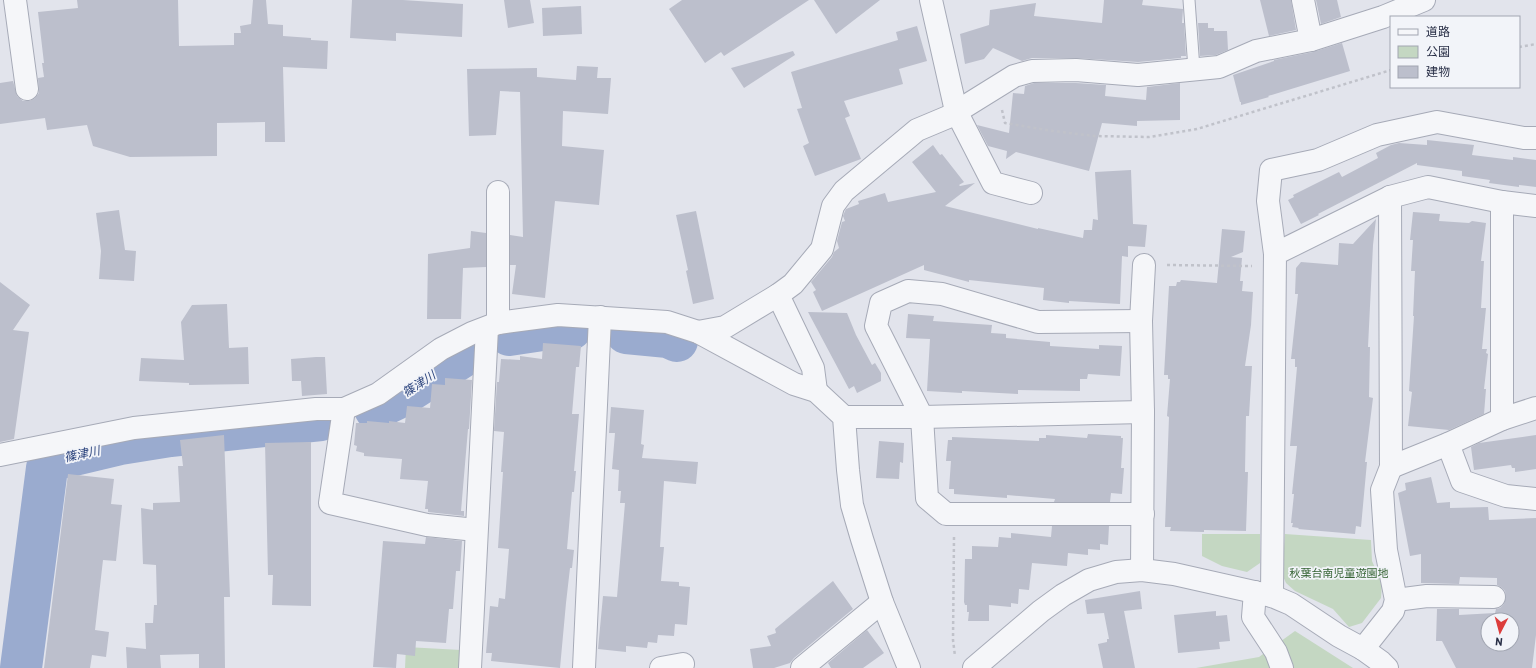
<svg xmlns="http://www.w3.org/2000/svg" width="1536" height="668" viewBox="0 0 1536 668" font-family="Barlow,'Noto Sans JP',sans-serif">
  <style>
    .green { fill: #c4d7c2 }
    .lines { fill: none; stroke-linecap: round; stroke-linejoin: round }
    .river { stroke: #9aabcf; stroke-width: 42 }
    .building { fill: #bcbfcc; fill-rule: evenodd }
    .service-casing { stroke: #a6aab7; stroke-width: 13 }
    .minor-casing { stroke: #a6aab7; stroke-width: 24 }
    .path { stroke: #c0c2ca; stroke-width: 2.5; stroke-dasharray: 3 3; stroke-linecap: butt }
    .service { stroke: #f5f6f9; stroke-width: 11 }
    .minor { stroke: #f5f6f9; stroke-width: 22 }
    .labels { text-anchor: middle; stroke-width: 3.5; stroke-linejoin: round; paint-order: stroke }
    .park-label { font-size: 11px; fill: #356334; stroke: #f2f4f9 }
    .water-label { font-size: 12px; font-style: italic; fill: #2d457e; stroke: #f2f4f9 }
  </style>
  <rect width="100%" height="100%" fill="#e2e4ec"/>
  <g class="green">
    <polygon points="1202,534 1260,534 1260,563 1247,572 1222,566 1202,556"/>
    <polygon points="1285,534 1371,540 1372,561 1382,584 1381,598 1362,623 1349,627 1333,609 1295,591 1286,583 1282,574"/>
    <polygon points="1295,631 1353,668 1196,668 1259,657"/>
    <polygon points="406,647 461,650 460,668 405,668"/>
  </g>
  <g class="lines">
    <g class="river">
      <polyline points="626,333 668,337 677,341"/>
      <polyline points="509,335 556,328 571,329"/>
      <polyline points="375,409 398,398 462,357"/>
      <polyline points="21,668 47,468 57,459 120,444 170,436 321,420"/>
    </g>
  </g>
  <g class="building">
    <polygon points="77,0 178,0 179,46 234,45 234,33 241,33 240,26 251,24 253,0 266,0 268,24 283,25 283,36 311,38 311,40 328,41 327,69 283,67 285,142 265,142 265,122 217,123 217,156 130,157 93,146 87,125 47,130 45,118 0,124 0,83 13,81 17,96 23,101 29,101 34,99 39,93 38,78 44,77 42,63 44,63 38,12 78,8"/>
    <polygon points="352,0 403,0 463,4 462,37 396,33 396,41 350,38"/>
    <polygon points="504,0 530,0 534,23 508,28"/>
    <polygon points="682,0 809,0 724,56 721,52 705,63 669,9"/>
    <polygon points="814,0 880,0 836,34"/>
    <polygon points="1104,0 1143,0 1142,5 1183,9 1182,23 1184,23 1186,56 1181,56 1181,58 1138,62 1076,58 1032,58 1022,61 993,48 984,59 965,64 960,34 989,25 990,10 1036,3 1034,16 1102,23"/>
    <polygon points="1260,0 1291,0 1296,30 1269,36"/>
    <polygon points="1316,0 1337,0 1341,17 1321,24"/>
    <polygon points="581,6 582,34 543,36 542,8"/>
    <polygon points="1198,23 1208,23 1208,28 1214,28 1214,31 1227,31 1228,50 1216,55 1200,56"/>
    <polygon points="917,26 927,61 899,69 903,84 844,101 850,116 845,118 861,159 815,176 803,146 809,143 797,109 802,108 791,72 898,40 896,32"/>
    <polygon points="1342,43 1350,71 1268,96 1269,97 1241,105 1241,102 1240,102 1233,75 1274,61 1274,60 1313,52"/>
    <polygon points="793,51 795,55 744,88 731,68"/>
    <polygon points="577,66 598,67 597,78 611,78 608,114 563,111 562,146 604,150 599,205 555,201 545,298 512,294 516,265 510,265 510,235 523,237 520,92 500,91 496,135 469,136 467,69 537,68 537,77 576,80"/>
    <polygon points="1034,83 1076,83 1106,85 1105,96 1146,100 1147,87 1180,83 1180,120 1137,121 1137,126 1102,123 1089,171 1016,152 1006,159 1007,151 988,146 977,125 1009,133 1013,93 1024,94 1025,86"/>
    <polygon points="1427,140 1474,145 1472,155 1513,160 1513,157 1536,160 1536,187 1519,185 1519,187 1489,183 1490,180 1462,176 1462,171 1417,165 1417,163 1318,214 1319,215 1301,224 1288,200 1294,197 1293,195 1339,172 1342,177 1378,158 1376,153 1391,145 1399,143 1427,145"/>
    <polygon points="933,145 940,155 942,154 964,182 959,185 960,186 975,183 945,206 1038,229 1038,228 1083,238 1084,230 1092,230 1093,219 1098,220 1095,172 1131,170 1133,224 1147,225 1145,247 1128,246 1128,257 1122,256 1120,304 1069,301 1069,303 1043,300 1044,288 969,280 969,282 924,270 924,265 822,311 813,292 816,290 811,282 832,257 834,252 839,248 837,241 842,222 845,221 843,216 845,211 846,209 859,204 858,201 885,193 888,202 936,192 912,162"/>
    <polygon points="119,210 125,250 136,251 134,281 99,279 101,251 96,213"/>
    <polygon points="696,211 714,299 693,304 686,271 688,270 676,215"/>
    <polygon points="1413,212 1440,214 1439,221 1469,223 1472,221 1486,223 1481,261 1484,261 1481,308 1486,308 1482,349 1487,349 1486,353 1488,354 1484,389 1486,389 1484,414 1449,430 1408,426 1412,392 1409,391 1414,316 1413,316 1415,271 1411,271 1413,240 1410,240"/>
    <polygon points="1376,219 1373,245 1368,347 1370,347 1369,397 1373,398 1365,462 1367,462 1361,527 1356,526 1355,534 1298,529 1299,528 1292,527 1293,523 1291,523 1294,494 1292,494 1297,446 1290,446 1297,367 1295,367 1295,359 1291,359 1298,294 1295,294 1296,268 1301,262 1338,265 1339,243 1353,244"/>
    <polygon points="1222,229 1245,231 1243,252 1231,257 1242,258 1240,281 1243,281 1242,291 1253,292 1251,325 1245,366 1252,366 1249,416 1246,416 1245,472 1248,472 1246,531 1204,530 1204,532 1170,531 1171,527 1165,527 1169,417 1167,416 1170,379 1168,379 1168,375 1164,375 1169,286 1176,286 1177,282 1180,282 1181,280 1217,283"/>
    <polygon points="471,231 486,233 486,267 463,268 461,319 427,319 428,254 470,248"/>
    <polygon points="0,282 30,305 13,330 29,332 14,439 0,442"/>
    <polygon points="227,304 229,348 248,347 249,384 189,385 189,383 139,381 141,358 184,360 181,322 192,305"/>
    <polygon points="808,312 847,313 856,335 872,365 875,363 881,373 881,381 857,393 854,386 849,389"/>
    <polygon points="908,314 934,316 933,321 992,325 991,333 1006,334 1006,338 1050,342 1050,346 1099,349 1099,345 1122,346 1120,376 1088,374 1087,379 1080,379 1080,391 1018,390 1018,394 962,391 962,393 927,391 930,339 906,338"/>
    <polygon points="543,343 581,346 579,367 576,367 572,414 579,414 574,471 576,471 574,492 572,492 567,549 574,550 572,568 570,568 566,603 560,668 491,661 492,653 486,653 490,606 498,607 499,598 505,599 509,549 498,548 503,472 501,472 504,432 494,431 497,382 499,382 501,359 520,360 520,356 542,359"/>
    <polygon points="316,357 325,357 327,394 302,396 301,381 292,381 291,359"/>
    <polygon points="445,378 472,380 469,429 468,429 461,511 464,511 464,516 428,512 428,509 425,509 428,481 400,479 402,459 364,456 364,453 356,451 357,446 354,445 356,423 367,423 367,421 389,423 389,421 405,423 407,406 430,408 432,384 445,385"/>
    <polygon points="611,407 644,410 641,444 644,445 642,458 698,462 696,484 664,481 660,547 664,547 661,581 679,582 679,586 690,587 687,625 675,624 674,636 658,635 657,643 648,642 647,648 626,646 626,652 598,649 603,596 617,597 625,503 620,503 621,491 618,491 619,470 612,469 615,433 609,433"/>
    <polygon points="1088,434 1121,436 1121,438 1123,438 1121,468 1124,468 1122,494 1111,493 1110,502 1054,502 1055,499 1007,495 1007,498 954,494 954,489 949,489 951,461 946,461 948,440 952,440 952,437 1039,441 1039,438 1046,438 1046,435 1087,438"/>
    <polygon points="224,435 230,597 224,597 225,668 199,668 199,654 160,655 161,668 127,668 126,647 146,649 145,623 153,623 154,605 157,605 156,565 143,564 141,508 153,510 153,503 180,502 178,466 183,466 180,440"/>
    <polygon points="1536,435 1536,469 1515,472 1515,468 1512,468 1511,465 1474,470 1471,447 1479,443"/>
    <polygon points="879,441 904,443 903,463 900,462 899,479 876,478"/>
    <polygon points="311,442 311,606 272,605 273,575 268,575 265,443"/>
    <polygon points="68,474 114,479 111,504 122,505 116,561 103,560 95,630 109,632 106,657 92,655 90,668 44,668"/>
    <path d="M1431,477L1437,503L1450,502V508L1488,507L1489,520L1536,518V635L1532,668H1456L1442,641H1436L1437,609H1459V615L1495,613L1496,609L1500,608L1504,604L1506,597L1505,591L1501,587L1497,585V578L1460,577L1459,584L1421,583V554L1410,556L1398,493L1406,490L1405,483ZM1488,620H1512V644H1488Z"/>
    <polygon points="1052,526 1109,526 1108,545 1100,544 1100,550 1088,549 1088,555 1068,553 1067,566 1032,563 1029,590 1019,589 1018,604 1011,603 1011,607 989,605 989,621 968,621 969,612 967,612 967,605 965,605 964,602 965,559 972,559 972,546 998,547 999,537 1011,538 1011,533 1051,537"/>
    <polygon points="426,537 462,541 460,571 456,571 453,609 449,609 446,643 416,641 415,656 397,654 396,668 373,667 383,541 425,544"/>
    <polygon points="833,581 853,609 794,658 790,663 774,668 753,668 750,649 771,646 767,636 776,633 775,629"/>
    <polygon points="1140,591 1142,609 1124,611 1135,668 1103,668 1098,644 1107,642 1107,639 1109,639 1104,613 1087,614 1085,600"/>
    <polygon points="1216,611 1216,616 1227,615 1230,641 1219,642 1220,649 1178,653 1174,615"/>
    <polygon points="867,630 884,653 863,668 831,668 828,663"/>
  </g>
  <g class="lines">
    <defs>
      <polyline id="service" points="1189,0 1194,69"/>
      <g id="minor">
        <polyline points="15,0 27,89"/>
        <polyline points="931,0 956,111 993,183 1031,193"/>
        <polyline points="1303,0 1311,40"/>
        <polyline points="1502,202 1502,419"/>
        <polyline points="1275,254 1268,201 1271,170 1318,160 1377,135 1437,122 1524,138 1536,138"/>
        <polyline points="778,295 813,368 816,391"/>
        <polyline points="1141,321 1038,322 942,294 908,291 881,303 876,326 922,417 927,498 946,514 1143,514"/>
        <polyline points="498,323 498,192"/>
        <polyline points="698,332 725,327 778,295 793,284 822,249 833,206 844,191 917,130 948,117 1014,76 1032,71 1076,70 1138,75 1219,67 1256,51 1311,40 1383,17 1424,0"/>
        <polyline points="344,409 330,503 427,525 476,530"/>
        <polyline points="844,417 922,417 1143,412"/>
        <polyline points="1448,444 1462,481 1506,496 1536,499"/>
        <polyline points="0,455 134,428 316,409 344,409 378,394 441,349 472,333 498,323 558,315 667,322 698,332 794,384 816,391 844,417 848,470 852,505 862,539 882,602 909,668"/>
        <polyline points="1391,467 1448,444 1502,419 1536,408"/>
        <polyline points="1142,570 1143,412 1141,321 1144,265"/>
        <polyline points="1255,592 1253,617 1276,652 1282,668"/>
        <polyline points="1272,596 1275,254 1390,197 1428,187 1502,202 1536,206"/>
        <polyline points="1396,600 1427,596 1494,597"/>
        <polyline points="1363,649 1381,662 1387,668"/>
        <polyline points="470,668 487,328"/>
        <polyline points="584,668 600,317"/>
        <polyline points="661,668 683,664"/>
        <polyline points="802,668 882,602"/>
        <polyline points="974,668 1041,611 1063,595 1089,580 1116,572 1142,570 1174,574 1272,596 1291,604 1339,636 1363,649 1393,611 1396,600 1386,550 1382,490 1391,467 1390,197"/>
      </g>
    </defs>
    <use href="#service" class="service-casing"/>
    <use href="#minor" class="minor-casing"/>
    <g class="path">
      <polyline points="1519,47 1536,44"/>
      <polyline points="1002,110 1005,123 1053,131 1094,136 1149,137 1197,129 1391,70"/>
      <polyline points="1167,265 1252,266"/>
      <polyline points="954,537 953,640 955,656"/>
    </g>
    <use href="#service" class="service"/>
    <use href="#minor" class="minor"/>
  </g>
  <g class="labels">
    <g class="park-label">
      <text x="1339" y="577">秋葉台南児童遊園地</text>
    </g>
    <g class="water-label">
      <text transform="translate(419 384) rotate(-33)" y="4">篠津川</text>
      <text transform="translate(82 454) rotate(-12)" y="4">篠津川</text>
    </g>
  </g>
  <rect x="1390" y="16" width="130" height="72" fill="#f2f4f9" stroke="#a1a5b1"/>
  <rect x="1398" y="29" width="20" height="6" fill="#f5f6f9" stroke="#a1a5b1"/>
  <text x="1426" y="36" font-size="12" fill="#282e46">道路</text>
  <rect x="1398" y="46" width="20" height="12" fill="#c4d7c2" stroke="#a1a5b1"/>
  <text x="1426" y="56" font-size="12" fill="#282e46">公園</text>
  <rect x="1398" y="66" width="20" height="12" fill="#bcbfcc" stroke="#a1a5b1"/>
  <text x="1426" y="76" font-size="12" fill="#282e46">建物</text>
  <g transform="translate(1500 632) rotate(186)"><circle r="19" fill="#f2f4f9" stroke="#a1a5b1"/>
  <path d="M0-3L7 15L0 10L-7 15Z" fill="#dc3d3c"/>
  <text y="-6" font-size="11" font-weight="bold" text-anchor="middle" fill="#282e46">N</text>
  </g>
</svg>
